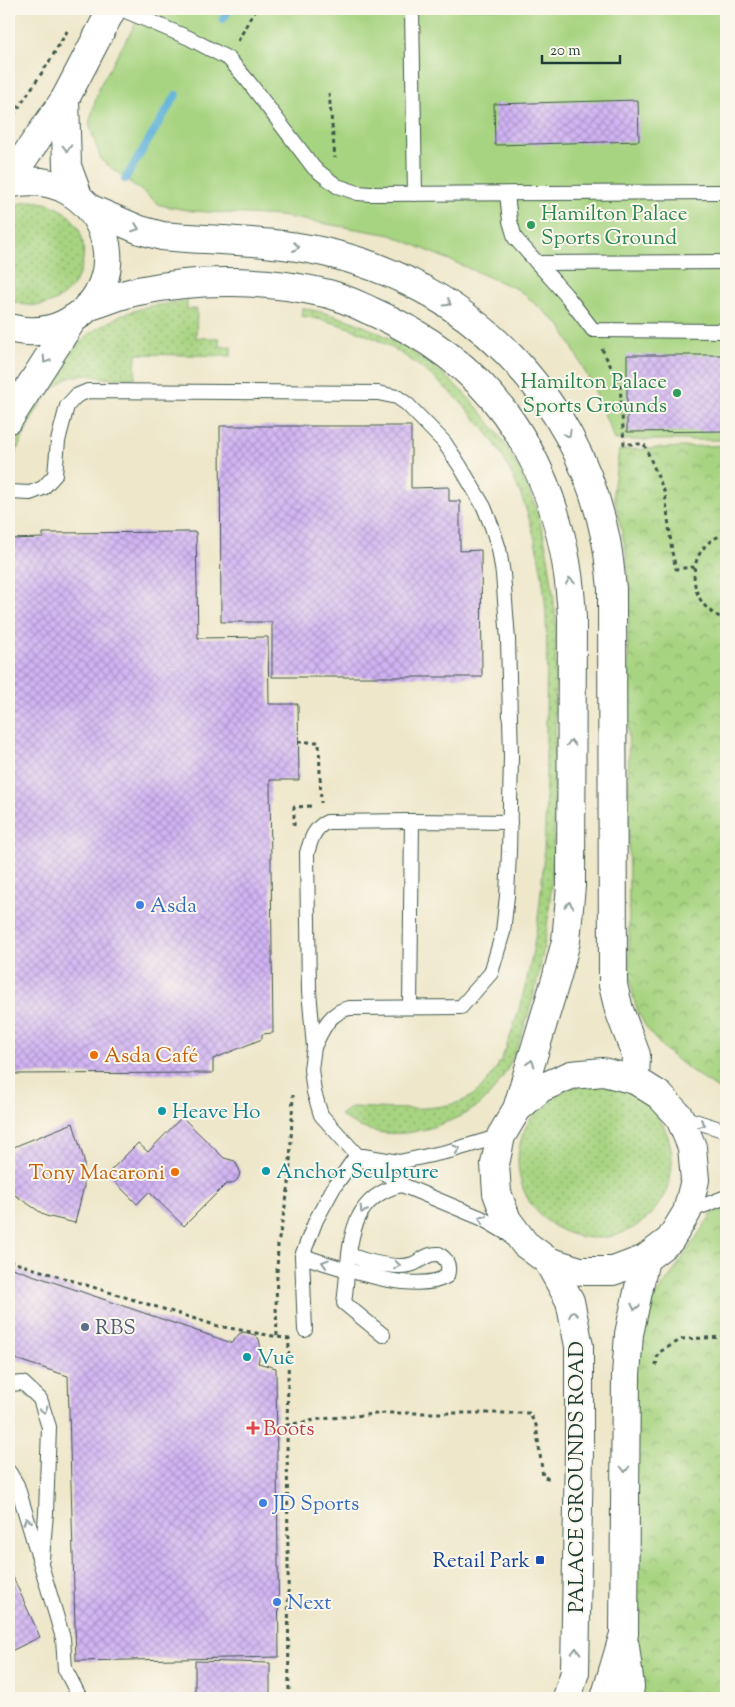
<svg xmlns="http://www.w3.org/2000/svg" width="735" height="1707" viewBox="0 0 735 1707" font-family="'Sorts Mill Goudy',serif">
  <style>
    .grass { fill: url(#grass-dots); stroke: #63885a }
    .park { fill: url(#park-crowns); stroke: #63885a }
    .garden { fill: #a7d481; stroke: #63885a }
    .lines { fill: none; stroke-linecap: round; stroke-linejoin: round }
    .stream { stroke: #5db1d9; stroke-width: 8 }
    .building { fill: url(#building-cross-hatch) }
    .lane-casing { stroke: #3e564a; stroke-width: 16 }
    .street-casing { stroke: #3e564a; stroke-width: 30 }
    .primary-casing { stroke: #3e564a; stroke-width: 30 }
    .path { stroke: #3e564a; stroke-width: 3; stroke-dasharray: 4 4; stroke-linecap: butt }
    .lane { stroke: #fff; stroke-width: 14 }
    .street { stroke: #fff; stroke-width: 28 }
    .primary { stroke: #fff; stroke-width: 28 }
    .oneway { stroke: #8f9e9a }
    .leisure-dot { fill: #2e9e5b; stroke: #fbf7ec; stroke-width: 2 }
    .shop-dot { fill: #3f7fe0; stroke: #fbf7ec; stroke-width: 2 }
    .food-dot { fill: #e8710a; stroke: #fbf7ec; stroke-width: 2 }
    .culture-dot { fill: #0f9aa8; stroke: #fbf7ec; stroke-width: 2 }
    .service-dot { fill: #5c6f8a; stroke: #fbf7ec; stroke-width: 2 }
    .health-dot { fill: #e0444e; stroke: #fbf7ec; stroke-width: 2 }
    .transit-dot { fill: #1a4fb4; stroke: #fbf7ec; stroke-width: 2 }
    .labels { text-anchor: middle; stroke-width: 4; stroke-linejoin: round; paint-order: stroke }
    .leisure-label { font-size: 21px; fill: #27864d; stroke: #fbf7ec; text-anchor: start }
    .shop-label { font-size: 21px; fill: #366cbe; stroke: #fbf7ec; text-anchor: start }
    .food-label { font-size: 21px; fill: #c56008; stroke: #fbf7ec; text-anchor: start }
    .culture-label { font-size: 21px; fill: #0d838f; stroke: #fbf7ec; text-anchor: start }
    .service-label { font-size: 21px; fill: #4e5e75; stroke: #fbf7ec; text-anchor: start }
    .health-label { font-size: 21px; fill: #be3a42; stroke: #fbf7ec; text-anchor: start }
    .street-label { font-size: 21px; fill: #1f3d34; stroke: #fbf7ec }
    .transit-label { font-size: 21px; fill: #164399; stroke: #fbf7ec; text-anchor: end }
  </style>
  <defs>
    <pattern id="grass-dots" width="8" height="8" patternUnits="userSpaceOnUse" patternTransform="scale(1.25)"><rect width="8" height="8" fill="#a7d481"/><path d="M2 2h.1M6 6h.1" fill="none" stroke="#87ad6a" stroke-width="1.8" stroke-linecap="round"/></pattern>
    <pattern id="park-crowns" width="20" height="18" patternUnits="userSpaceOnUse" patternTransform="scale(1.25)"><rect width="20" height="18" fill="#a7d481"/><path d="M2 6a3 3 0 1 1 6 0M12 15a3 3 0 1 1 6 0" fill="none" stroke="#87ad6a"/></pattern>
    <pattern id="building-cross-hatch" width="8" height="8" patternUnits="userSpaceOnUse" patternTransform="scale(1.25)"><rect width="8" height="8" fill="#d1b3f4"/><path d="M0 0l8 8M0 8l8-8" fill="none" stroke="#a993c6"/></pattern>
  </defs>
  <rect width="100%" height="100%" fill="#fbf7ec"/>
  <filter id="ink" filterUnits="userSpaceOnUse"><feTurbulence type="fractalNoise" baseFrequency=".02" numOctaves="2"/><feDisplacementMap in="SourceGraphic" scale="10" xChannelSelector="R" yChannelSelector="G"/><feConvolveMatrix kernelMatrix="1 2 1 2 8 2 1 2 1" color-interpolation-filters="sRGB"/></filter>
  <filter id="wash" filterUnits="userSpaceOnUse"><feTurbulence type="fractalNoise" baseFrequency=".0096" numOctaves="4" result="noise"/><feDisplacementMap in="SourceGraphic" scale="20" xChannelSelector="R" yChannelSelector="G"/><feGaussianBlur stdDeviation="1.12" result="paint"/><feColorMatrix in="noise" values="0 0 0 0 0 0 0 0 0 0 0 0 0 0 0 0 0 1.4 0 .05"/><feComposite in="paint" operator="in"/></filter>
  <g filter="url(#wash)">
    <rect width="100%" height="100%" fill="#eee7ca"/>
    <g class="grass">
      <path d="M28,201C119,203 88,334 9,300V207Z"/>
      <path d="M187,301V309H197L196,338H219L220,347L231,346V356L136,354L135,378C125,378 114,379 104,378C96,377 89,374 81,375C44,379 26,432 12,461L9,459V441L20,416L65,354L93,331L121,315L149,306Z"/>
      <path d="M302,308C407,326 499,404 535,505C548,543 552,581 556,621C556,671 555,722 555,772C554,858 553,935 527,1018C518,1047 509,1073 489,1096C474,1112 453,1120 433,1127C402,1137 367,1137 340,1115L351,1107C382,1108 449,1114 473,1095C498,1076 507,1047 516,1019C547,921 546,825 546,724C546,677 549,629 543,583C537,539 525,497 504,459C493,439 478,421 463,405C416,357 367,326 301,316Z"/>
      <circle cx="595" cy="1161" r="77"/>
    </g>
    <g class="park">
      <path d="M726,445V1094C692,1072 649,1046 636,1006C631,992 631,977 629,963L628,586L626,551L613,492L619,450Z"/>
      <polygon points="726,1209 726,1698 635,1698 633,1358 649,1304 674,1271 713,1212"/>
    </g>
    <polygon class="garden" points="144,9 726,9 726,440 615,440 593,387 561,326 519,290 391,235 280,216 192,211 160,205 101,160 89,124 99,87"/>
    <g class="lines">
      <g class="stream">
        <polyline points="223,19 230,9"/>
        <polyline points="125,179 176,95"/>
      </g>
    </g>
    <g id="blocks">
      <g class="building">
        <polygon points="638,100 639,141 495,145 494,104"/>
        <polygon points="627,355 726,355 726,431 627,432"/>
        <polygon points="220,426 411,426 411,488 449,487 449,501 460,501 460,551 481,550 482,677 272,677 272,622 221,622"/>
        <polygon points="196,532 198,638 268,637 269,704 298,704 299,780 270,780 273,1033 262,1034 262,1039 213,1059 213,1073 9,1074 9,539 43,538 43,533"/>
        <polygon points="182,1117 224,1158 235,1161 240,1171 239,1177 236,1181 231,1184 226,1184 184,1226 149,1192 137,1204 107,1174 138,1143 148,1152"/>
        <polygon points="73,1123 84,1160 84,1186 75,1223 46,1216 9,1191 9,1153 16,1146"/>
        <polygon points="9,1267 232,1343 239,1334 244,1332 255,1335 259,1339 261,1349 258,1363 276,1368 279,1657 76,1661 68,1376 9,1357"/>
        <polygon points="9,1568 40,1637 9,1652"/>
        <polygon points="195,1661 270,1663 270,1698 195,1698"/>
      </g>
    </g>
  </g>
  <g filter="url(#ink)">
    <use href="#blocks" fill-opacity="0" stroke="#3e564a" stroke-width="1"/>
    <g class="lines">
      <defs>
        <g id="lane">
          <polyline points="121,9 189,38 229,59 248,81 314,168 337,186 358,193 370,194 726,192"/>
          <polyline points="412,9 415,194"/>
          <polyline points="507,194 510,221 515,238 566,295 593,330 726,331"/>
          <polyline points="537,263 726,262"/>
          <path d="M9,492L30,493L43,488L55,475L58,441L67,406L76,396L88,391L378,393L397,397L407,404L444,442L460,466L484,507L492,527L499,549L503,574L508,640L511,757L509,852L507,896L503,932L491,973L461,1007L350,1008C330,1011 322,1030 314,1047"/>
          <path d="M412,821L327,822C314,828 311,839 307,853L309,991L314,1047L311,1069L314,1092L321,1115L357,1155L402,1185L481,1218L510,1235"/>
          <polyline points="410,1007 412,821 510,822"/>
          <polyline points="679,1116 726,1131"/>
          <polyline points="363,1156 399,1162 450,1151 501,1136"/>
          <polyline points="687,1212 726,1197"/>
          <path d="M302,1256C335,1266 417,1296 447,1276C450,1266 448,1260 439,1254C427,1253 423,1260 413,1264C398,1270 364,1261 350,1255"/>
          <polyline points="305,1330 302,1256 316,1220 334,1187 357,1155"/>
          <path d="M383,1335L344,1303C351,1255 343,1198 402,1185"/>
          <polyline points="9,1384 23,1383 40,1399 49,1427 46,1513 42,1559"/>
          <polyline points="9,1472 17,1485 63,1638 65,1669 80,1698"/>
        </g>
        <g id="street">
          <polyline points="65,99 67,166 78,196"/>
          <polyline points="9,179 65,99 112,9"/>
          <polyline points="9,419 73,319"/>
        </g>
        <g id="primary">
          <path d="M9,184C102,162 146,284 64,324C46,333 28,333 9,328"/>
          <path d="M91,209L140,230L162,236C215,241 271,240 324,252C465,283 576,393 605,536C609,553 610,571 612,588L613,985L619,1010L636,1055L635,1080"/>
          <path d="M87,307C104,302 121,294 138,291C199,278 268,279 329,294C344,298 358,305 371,311C424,334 471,367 505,413C549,473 569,546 572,619L571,886L566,941L557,976L517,1109L501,1136L495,1164L497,1193L507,1220L525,1244L548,1261L580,1271H613L645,1259L670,1240L687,1212L695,1180L692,1147L679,1116L659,1095L635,1080L603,1072L571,1075L541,1088L517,1109"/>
          <polyline points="548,1261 570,1301 579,1346 579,1450 575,1672 567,1698"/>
          <polyline points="625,1646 630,1687 628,1698"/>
          <polyline points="605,1698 624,1634 626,1375 629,1334 645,1259"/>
        </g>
      </defs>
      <use href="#lane" class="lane-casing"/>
      <use href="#street" class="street-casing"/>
      <use href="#primary" class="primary-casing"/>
      <g class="path">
        <polyline points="238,41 255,9"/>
        <polyline points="329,93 335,158"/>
        <polyline points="9,122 49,62 69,28"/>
        <polyline points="602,349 620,385 624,444 644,444 665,493 672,552 676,569 694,567"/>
        <path d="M726,534C683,544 684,608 726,619"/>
        <polyline points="298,742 319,742 321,803"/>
        <polyline points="294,826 294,807 313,806"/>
        <polyline points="9,1261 218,1326 289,1339 287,1425"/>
        <polyline points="277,1336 276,1306 278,1244 289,1185 293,1095"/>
        <polyline points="656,1366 658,1353 682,1339 726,1337"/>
        <polyline points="289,1698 287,1425 321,1419 386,1413 529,1413 536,1425 543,1477 552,1479"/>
      </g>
      <use href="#lane" class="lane"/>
      <use href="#street" class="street"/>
      <use href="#primary" class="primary"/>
    </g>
    <defs><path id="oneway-chevron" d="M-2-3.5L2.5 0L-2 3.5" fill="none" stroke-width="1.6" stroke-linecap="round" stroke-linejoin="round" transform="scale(1.25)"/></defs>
    <g class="oneway">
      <use href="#oneway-chevron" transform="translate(67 148) rotate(88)"/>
      <use href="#oneway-chevron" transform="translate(136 228) rotate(21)"/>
      <use href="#oneway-chevron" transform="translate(296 247) rotate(7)"/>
      <use href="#oneway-chevron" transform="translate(448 303) rotate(31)"/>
      <use href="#oneway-chevron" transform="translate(46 360) rotate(123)"/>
      <use href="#oneway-chevron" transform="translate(568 434) rotate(61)"/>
      <use href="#oneway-chevron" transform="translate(570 581) rotate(-97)"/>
      <use href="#oneway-chevron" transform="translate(571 743) rotate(-90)"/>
      <use href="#oneway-chevron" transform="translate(569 905) rotate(-86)"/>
      <use href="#oneway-chevron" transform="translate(531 1063) rotate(-73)"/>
      <use href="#oneway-chevron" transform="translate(702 1124) rotate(17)"/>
      <use href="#oneway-chevron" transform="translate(457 1149) rotate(-16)"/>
      <use href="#oneway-chevron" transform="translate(363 1210) rotate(123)"/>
      <use href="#oneway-chevron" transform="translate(482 1219) rotate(-153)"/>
      <use href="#oneway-chevron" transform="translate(325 1263) rotate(-163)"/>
      <use href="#oneway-chevron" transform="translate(397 1265) rotate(5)"/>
      <use href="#oneway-chevron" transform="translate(635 1307) rotate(102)"/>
      <use href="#oneway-chevron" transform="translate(573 1314) rotate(-100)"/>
      <use href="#oneway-chevron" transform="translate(44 1410) rotate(72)"/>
      <use href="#oneway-chevron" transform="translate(625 1469) rotate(90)"/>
      <use href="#oneway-chevron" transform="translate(27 1521) rotate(-107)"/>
      <use href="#oneway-chevron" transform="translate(576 1651) rotate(-89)"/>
    </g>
  </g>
  <g class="leisure-dot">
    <circle cx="531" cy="225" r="5"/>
    <circle cx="677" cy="393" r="5"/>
  </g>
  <g class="shop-dot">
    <circle cx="140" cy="905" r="5"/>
    <circle cx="263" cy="1503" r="5"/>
    <circle cx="277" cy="1602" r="5"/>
  </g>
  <g class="food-dot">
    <circle cx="94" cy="1055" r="5"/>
    <circle cx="175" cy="1172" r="5"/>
  </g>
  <g class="culture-dot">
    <circle cx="162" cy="1111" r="5"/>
    <circle cx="266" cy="1171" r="5"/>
    <circle cx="247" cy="1357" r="5"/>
  </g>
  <circle class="service-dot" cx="85" cy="1327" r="5"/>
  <path class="health-dot" d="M250.5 1420.5h5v5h5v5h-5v5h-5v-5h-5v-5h5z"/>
  <rect class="transit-dot" x="535" y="1555" width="10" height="10" rx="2.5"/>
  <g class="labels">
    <g class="leisure-label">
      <text x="541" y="220">Hamilton Palace<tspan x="541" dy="24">Sports Ground</tspan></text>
      <text x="667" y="388" text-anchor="end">Hamilton Palace<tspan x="667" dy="24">Sports Grounds</tspan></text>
    </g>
    <g class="shop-label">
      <text x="150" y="912">Asda</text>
      <text x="273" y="1510">JD Sports</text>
      <text x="287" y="1609">Next</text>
    </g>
    <g class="food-label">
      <text x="104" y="1062">Asda Café</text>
      <text x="165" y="1179" text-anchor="end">Tony Macaroni</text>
    </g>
    <g class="culture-label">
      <text x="172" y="1118">Heave Ho</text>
      <text x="276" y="1178">Anchor Sculpture</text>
      <text x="257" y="1364">Vue</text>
    </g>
    <g class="service-label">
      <text x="95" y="1334">RBS</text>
    </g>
    <g class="health-label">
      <text x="263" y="1435">Boots</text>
    </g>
    <g class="street-label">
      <text transform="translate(576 1477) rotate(-90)" y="7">PALACE GROUNDS ROAD</text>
    </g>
    <g class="transit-label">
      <text x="530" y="1567">Retail Park</text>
    </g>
  </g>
  <rect width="735" height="1707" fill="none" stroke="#fbf7ec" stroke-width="30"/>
  <path d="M542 55v8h78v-8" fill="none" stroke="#1f3d34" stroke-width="2.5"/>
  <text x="550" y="55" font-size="15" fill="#1f3d34" stroke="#fbf7ec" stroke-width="4" paint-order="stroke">20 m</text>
</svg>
